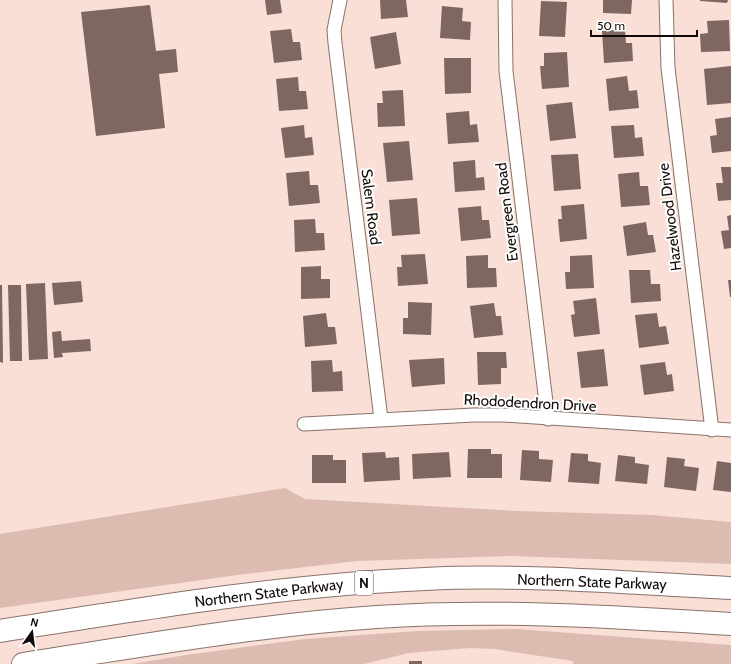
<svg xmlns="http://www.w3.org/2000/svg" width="731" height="664" viewBox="0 0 731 664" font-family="Cabin,sans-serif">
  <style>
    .green { fill: #dcbcb1 }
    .building { fill: #7d6760 }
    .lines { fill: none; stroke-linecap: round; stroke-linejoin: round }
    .street-casing { stroke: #88726a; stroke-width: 15 }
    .highway-casing { stroke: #88726a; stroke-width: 24 }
    .street { stroke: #fff; stroke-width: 13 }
    .highway { stroke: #fff; stroke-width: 22 }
    .labels { text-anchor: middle; stroke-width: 4; stroke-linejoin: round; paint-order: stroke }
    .shield { fill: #fff; stroke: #595452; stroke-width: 1 }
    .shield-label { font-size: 14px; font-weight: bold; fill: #120a08 }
    .street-label { font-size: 15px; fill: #120a08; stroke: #fff }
  </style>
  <rect width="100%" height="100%" fill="#f9dfd6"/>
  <g class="green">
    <polygon points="285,488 305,499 517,511 652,515 731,522 731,564 512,556 357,561 245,574 0,608 0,534"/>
    <polygon points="516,629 731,645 731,664 573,664 573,661 494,649 470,648 409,653 364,664 132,664 186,655 305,639 418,631"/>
  </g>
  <g class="building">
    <polygon points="265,0 280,0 282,13 267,15"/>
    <polygon points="380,0 406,0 408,17 381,19"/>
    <polygon points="603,0 632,0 631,14 603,13"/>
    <polygon points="700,0 728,0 727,3 700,1"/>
    <polygon points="541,1 567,2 565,37 539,36"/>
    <polygon points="150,5 156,51 176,49 178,72 159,74 165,128 96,136 81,12"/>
    <polygon points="442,6 463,8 462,21 471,22 470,40 440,38"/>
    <polygon points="729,20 730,51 701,52 700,34 708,33 707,21"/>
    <polygon points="291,29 293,42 300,42 302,60 274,63 270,31"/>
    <polygon points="625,29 626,43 632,43 633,61 604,63 602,31"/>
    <polygon points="396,32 401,64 375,69 370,37"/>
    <polygon points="567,52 569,87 542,89 540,66 544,66 544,53"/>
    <polygon points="444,58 471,58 471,93 445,94"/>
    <polygon points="731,66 731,103 707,105 704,69"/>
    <polygon points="627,76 629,91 637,90 639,108 609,111 606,79"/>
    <polygon points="298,77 299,91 306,91 308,109 279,111 276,79"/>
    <polygon points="403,90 405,126 378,127 377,103 383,103 382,91"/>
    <polygon points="572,102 576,138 550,141 546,105"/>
    <polygon points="469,111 470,125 477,124 479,142 448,144 446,113"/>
    <polygon points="731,117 731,151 712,153 710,136 717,135 715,119"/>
    <polygon points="304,125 305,138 312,137 314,155 285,158 281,128"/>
    <polygon points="634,125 635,138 642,137 644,156 614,158 611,126"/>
    <polygon points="409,141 413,180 387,182 383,143"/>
    <polygon points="578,154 581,189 554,191 551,155"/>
    <polygon points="475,160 476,178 484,177 485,190 455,192 453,162"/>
    <polygon points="721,167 731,167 731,200 718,201 716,183 723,183"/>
    <polygon points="309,171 310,185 318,185 320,203 289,206 286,173"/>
    <polygon points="639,172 640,186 648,186 650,205 621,207 618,174"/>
    <polygon points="417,198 420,234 392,236 389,200"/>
    <polygon points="584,204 587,239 560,242 558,219 562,219 561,206"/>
    <polygon points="481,206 482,220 489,220 491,238 461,241 458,208"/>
    <polygon points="731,215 731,248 724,249 721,231 729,230 727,216"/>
    <polygon points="315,219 316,233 324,233 325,250 295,252 294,220"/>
    <polygon points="646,222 648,235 653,235 656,252 627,256 623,226"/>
    <polygon points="425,254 428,284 398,286 397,267 402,267 401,255"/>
    <polygon points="488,255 488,268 496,268 497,287 467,288 466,256"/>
    <polygon points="592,255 594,288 566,289 565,272 570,272 570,256"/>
    <polygon points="321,266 321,279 330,279 330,298 301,299 301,267"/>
    <polygon points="629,270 650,270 651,284 660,284 661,301 631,303"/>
    <polygon points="728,280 731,280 731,297 730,297"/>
    <polygon points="81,281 83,302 54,305 52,283"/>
    <polygon points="45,283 48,359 29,360 26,284"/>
    <polygon points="0,285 2,285 3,363 0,362"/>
    <polygon points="8,285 21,285 22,361 10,361"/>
    <polygon points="596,298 600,334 574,337 571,315 575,314 573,301"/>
    <polygon points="408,302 432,303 431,335 403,334 403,318 408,318"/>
    <polygon points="494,303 496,316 501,316 503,335 474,338 470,306"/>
    <polygon points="326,313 328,327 335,327 337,344 305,347 303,316"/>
    <polygon points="657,313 659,327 666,326 669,344 639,348 635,315"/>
    <polygon points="61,331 62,341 90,339 91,351 62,353 63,357 54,358 52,332"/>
    <polygon points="604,349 608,386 581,388 577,352"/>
    <polygon points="477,352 506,352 507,368 501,368 501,384 478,385"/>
    <polygon points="444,358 445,384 412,387 409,360"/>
    <polygon points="332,360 333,372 342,371 343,391 312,392 311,361"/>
    <polygon points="665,362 667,375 672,374 674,391 644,395 640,365"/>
    <polygon points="468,449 491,449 491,454 502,454 502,478 467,478"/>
    <polygon points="522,450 539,451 539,459 553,460 551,482 520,480"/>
    <polygon points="385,452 386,458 399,457 400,480 364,482 362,453"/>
    <polygon points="449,452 451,477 413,479 412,454"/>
    <polygon points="571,453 588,454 588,461 601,463 599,484 568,482"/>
    <polygon points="312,455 333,455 333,460 346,460 346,483 312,483"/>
    <polygon points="618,455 635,457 635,463 649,465 647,484 615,481"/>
    <polygon points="667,457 685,459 684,466 699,468 696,491 664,487"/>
    <polygon points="717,461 731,463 731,492 713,490"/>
    <rect x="409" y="661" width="13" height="3"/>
  </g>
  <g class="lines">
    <defs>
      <g id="street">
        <polyline points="340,0 334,30 335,43 381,419"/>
        <polyline points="505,0 506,71 548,419"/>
        <polyline points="666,0 668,68 712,430"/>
        <polyline points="304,424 474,415 503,415 731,430"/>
      </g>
      <g id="highway">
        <path d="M0,631C141,609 282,585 425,579C527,574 629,583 731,588"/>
        <path d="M23,664C141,646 258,625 377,617C495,609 613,617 731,624"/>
      </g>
    </defs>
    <use href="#street" class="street-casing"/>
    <use href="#highway" class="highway-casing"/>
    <use href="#street" class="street"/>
    <use href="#highway" class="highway"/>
  </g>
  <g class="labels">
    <rect class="shield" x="355" y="571" width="18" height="24" rx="3"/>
    <g class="shield-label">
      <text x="364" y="588">N</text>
    </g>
    <g class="street-label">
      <text transform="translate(371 207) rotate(83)" y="5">Salem Road</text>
      <text transform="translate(507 212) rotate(-97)" y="5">Evergreen Road</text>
      <text transform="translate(670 217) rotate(-97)" y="5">Hazelwood Drive</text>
      <text transform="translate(530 403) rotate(3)" y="5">Rhododendron Drive</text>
      <text transform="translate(592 582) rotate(2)" y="5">Northern State Parkway</text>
      <text transform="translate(269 593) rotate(-7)" y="5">Northern State Parkway</text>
    </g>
  </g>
  <g transform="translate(32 632) rotate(14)" stroke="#ffffff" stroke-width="3" paint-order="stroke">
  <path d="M0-3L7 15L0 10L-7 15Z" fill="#120a08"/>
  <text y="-6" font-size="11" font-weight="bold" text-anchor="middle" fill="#120a08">N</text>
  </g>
  <path d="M591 30v6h106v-6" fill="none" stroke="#120a08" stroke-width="2"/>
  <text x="597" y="30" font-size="12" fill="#120a08" stroke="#ffffff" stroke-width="3" paint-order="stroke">50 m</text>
</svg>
